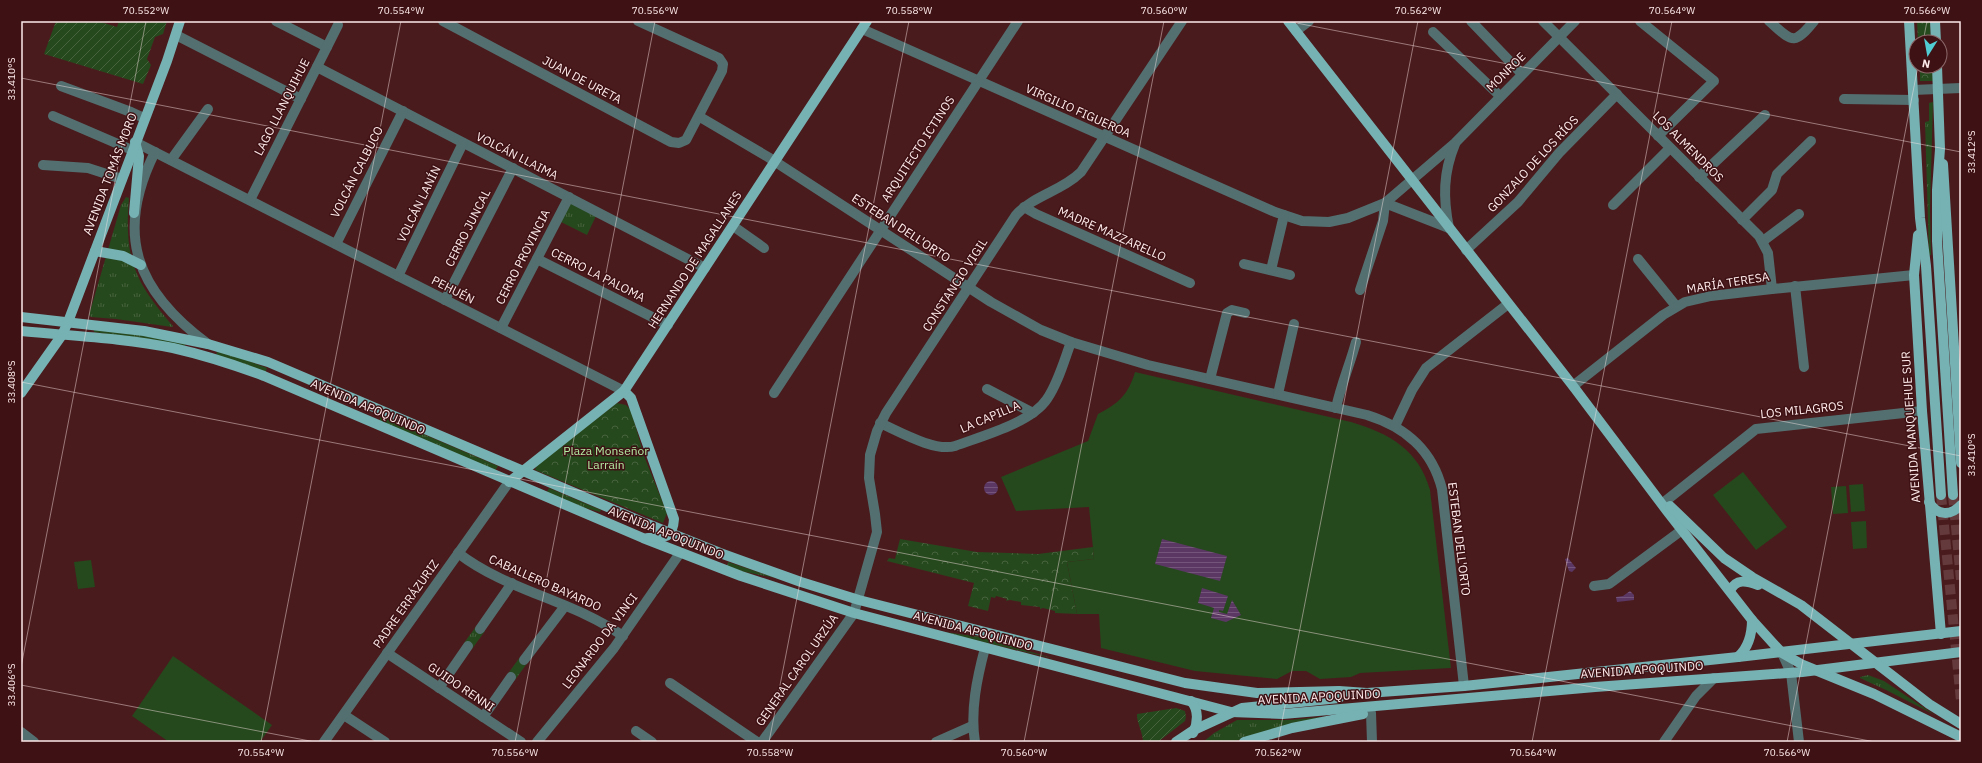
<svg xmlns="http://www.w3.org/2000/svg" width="1982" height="763" viewBox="0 0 1982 763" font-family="'IBM Plex Sans',sans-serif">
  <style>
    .grass { fill: url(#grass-tufts) }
    .forest { fill: url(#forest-crowns) }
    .garden { fill: url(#garden-furrows) }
    .pitch { fill: #26481d }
    .water { fill: url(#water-rules) }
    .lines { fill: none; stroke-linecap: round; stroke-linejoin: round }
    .major-tunnel { stroke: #653a3c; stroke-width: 10; stroke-dasharray: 10 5; stroke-linecap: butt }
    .minor { stroke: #536f70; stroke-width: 10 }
    .major { stroke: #76b1b3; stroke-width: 10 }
    .ticks { fill: none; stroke: #feeaea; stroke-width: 1; stroke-opacity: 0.45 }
    .labels { text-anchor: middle; stroke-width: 3; stroke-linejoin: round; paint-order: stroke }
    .street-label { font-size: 12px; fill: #feeaea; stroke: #3e1114 }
    .park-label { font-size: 12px; fill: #b2eca3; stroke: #3e1114 }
    .neatline { fill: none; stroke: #feeaea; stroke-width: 1.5 }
    .ticks-label { font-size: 10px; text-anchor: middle; fill: #feeaea }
  </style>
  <defs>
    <pattern id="grass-tufts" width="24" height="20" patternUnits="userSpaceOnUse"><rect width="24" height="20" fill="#26481d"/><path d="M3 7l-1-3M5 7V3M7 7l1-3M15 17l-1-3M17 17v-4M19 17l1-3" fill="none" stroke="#47633e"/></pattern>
    <pattern id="forest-crowns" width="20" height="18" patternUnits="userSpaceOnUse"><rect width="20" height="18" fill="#26481d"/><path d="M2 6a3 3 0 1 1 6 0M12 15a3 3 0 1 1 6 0" fill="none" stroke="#47633e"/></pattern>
    <pattern id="garden-furrows" width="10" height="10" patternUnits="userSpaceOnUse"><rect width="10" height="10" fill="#26481d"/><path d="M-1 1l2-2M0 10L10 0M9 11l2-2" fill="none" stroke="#47633e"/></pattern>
    <pattern id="water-rules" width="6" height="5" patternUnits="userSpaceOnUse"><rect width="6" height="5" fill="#5b3764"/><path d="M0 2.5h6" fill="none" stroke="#74547a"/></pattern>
  </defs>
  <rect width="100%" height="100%" fill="#4a1b1d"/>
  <g class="grass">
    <polygon points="1933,102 1930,209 1931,255 1929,255 1925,122 1929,121 1929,103"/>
    <path d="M126,197L129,198C124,258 134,281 173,326L172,327L116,319L91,317L89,315L121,205Z"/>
    <polygon points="571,203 596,216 587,235 561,222"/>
    <polygon points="94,327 186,341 185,346 94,332"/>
    <polygon points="218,349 267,368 265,373 216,355"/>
    <polygon points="381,416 498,466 495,471 379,421"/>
    <polygon points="549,488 601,510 600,512 582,507 547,492"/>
    <polygon points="728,562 776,578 740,571 727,566"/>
    <polygon points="477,625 485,631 472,649 464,643"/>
    <polygon points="937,631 981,637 1055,659"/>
    <polygon points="520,657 528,662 515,680 507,675"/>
    <polygon points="1868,675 1884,681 1935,715 1886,690 1860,678 1860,677"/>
    <polygon points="1333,716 1268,731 1232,742 1203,742 1214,733 1237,720 1289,720"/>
  </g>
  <g class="forest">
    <polygon points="1917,21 1930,21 1931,42 1918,42"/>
    <polygon points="1920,66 1932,66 1933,81 1920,81"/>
    <polygon points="617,403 626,405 631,410 644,456 667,513 663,523 535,470 537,465"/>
    <polygon points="900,539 977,552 1038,554 1093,547 1094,559 1067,562 1077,614 1055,613 1055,611 1043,608 1040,609 1040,607 1021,605 1021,602 1010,600 1006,601 1007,599 996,596 995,598 991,597 988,611 968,606 974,583 887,561 889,558 895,559"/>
  </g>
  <g class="garden">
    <polygon points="56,21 101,21 101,22 117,27 119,21 167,21 163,34 155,37 147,59 151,65 143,84 44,54"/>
    <path d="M1176,708L1185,711L1186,717L1185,721L1158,742H1143C1143,733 1136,720 1137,714Z"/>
  </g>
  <g class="pitch">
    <path d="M1135,372L1351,422C1389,433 1419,450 1430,490L1451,668L1360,673L1351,677L1320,679L1306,671H1292L1277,679L1195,671L1101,648L1099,614H1077L1067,562L1094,559L1089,507L1016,511L1001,477L1088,441L1098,414C1119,403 1128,395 1135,372Z"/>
    <polygon points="1743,472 1787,527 1756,550 1713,495"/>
    <polygon points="1863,484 1865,511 1851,512 1849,485"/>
    <polygon points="1846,486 1848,513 1833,514 1831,487"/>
    <polygon points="1866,521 1867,548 1853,549 1851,522"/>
    <polygon points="91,560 95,587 78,589 74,562"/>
    <polygon points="173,656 272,725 260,742 169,742 132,716"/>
  </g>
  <g class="water">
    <circle cx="991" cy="488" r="7"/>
    <polygon points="1162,539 1227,556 1220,581 1155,564"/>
    <polygon points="1568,558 1576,568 1572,572 1569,571 1565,559"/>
    <polygon points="1202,588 1228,596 1223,611 1219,610 1219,612 1227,614 1232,600 1241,615 1226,622 1211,618 1214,608 1198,603"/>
    <polygon points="1630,591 1634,595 1634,600 1617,602 1616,597 1623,596"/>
  </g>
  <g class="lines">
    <g class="major-tunnel">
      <polyline points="1941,495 1961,701"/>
      <polyline points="1953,495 1961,580"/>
    </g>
    <g class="minor">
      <polyline points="276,21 327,47"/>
      <polyline points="443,21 671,142 679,143 686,140 722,71 723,64 719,58 638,21"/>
      <polyline points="1471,21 1522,74"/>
      <polyline points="1543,21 1759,236 1768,253 1772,289"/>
      <polyline points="1640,21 1714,81 1658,136"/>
      <path d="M1769,21C1792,41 1793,47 1814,21"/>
      <polyline points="862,29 1275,212 1302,221 1329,222 1348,218 1385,203 1455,143 1575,21"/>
      <polyline points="1296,31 1309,21"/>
      <polyline points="1433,32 1500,96"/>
      <polyline points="176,35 301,99"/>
      <polyline points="317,67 705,268"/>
      <polyline points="61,86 131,112 144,118"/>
      <polyline points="1913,90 1961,88"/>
      <polyline points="1844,99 1914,100"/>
      <polyline points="53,116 132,150"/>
      <path d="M700,117L768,157L991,302L1041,330L1071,342L1148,365L1367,415C1405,427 1432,449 1442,489L1464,686"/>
      <polyline points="135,142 624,391"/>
      <path d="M155,152C114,234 136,291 208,344"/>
      <polyline points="171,160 208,109"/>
      <polyline points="43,165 88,168 122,179"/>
      <polyline points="1699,177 1765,115"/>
      <polyline points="250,200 338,25"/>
      <polyline points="1385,203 1449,228"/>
      <polyline points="1613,205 1670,148"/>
      <polyline points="1024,207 1036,214 1190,283"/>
      <polyline points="1742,220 1772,190 1777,174 1811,141"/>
      <polyline points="733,226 764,248"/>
      <path d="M1449,228C1443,198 1443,173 1455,144"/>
      <polyline points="1763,241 1799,214"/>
      <polyline points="336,244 403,111"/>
      <polyline points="1466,250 1518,202 1559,153 1617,94"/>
      <polyline points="537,259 668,325"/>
      <polyline points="1638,259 1676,306"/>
      <polyline points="1244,264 1290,275"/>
      <polyline points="1271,270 1284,215"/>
      <polyline points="398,276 463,143"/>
      <polyline points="1795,286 1804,367"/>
      <polyline points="1360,290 1383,221 1385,203"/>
      <polyline points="445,300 513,168"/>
      <polyline points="501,328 569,197"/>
      <polyline points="1210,379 1227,313 1232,310 1245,313"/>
      <polyline points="1573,386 1663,315 1685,302 1711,296 1772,289 1914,275"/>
      <polyline points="987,389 1033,413"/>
      <polyline points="774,393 1018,21"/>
      <polyline points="1278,394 1294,324"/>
      <path d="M1336,408C1341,385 1350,364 1356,342"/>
      <path d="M880,423C900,432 935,452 955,446C982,436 1031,423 1047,399C1058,383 1064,361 1071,342"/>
      <polyline points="1395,426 1412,390 1426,368 1508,304"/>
      <polyline points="1663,503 1756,429 1922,411"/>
      <path d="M458,553C507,591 572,600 623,636"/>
      <polyline points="1594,586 1609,584 1682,530"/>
      <polyline points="480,629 512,583"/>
      <polyline points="387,653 521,742"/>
      <polyline points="1782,653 1791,673 1799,742"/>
      <polyline points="524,660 565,606"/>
      <polyline points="670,683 757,742"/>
      <polyline points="439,688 468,646"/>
      <polyline points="1371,713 1372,742"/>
      <polyline points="344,715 385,742"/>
      <polyline points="483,717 511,677"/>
      <polyline points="636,731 652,742"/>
      <polyline points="21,732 34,742"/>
      <polyline points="324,742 509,482"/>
      <polyline points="537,742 614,648 680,553"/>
      <path d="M762,742L854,613L877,532L875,514L869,478L870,455L877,431L886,413L1016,215C1034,195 1062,191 1081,172L1182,21"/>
      <polyline points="936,742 972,726"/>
      <path d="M975,742C970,711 977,678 985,648"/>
      <polyline points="1664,742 1696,696 1714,678"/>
    </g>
    <g class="major">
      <polyline points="1288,21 1573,386 1667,511 1752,620 1771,641 1782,653 1803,665 1874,694 1961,737"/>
      <polyline points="1909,21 1920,218 1926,266 1941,495"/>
      <polyline points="1935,21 1936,42"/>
      <polyline points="1937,66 1940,149 1937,190 1937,241 1953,495"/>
      <polyline points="1943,164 1961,463"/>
      <polyline points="134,213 139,156 135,142"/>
      <polyline points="1918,235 1914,275 1922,411 1941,634"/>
      <polyline points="95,251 123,256 141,265"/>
      <polyline points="21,317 144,331 208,344 268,362 645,523 720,553 801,582 859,600 1185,683 1257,693 1339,691 1367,693 1464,686 1738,657 1961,631"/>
      <path d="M21,331C72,336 123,338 173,348C204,355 235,365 264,376L643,538L741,576L854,613L1231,712L1283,714L1595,687L1802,672L1961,652"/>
      <path d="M624,391L631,398L674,519C673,538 665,538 648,538"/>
      <polyline points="21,393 62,335 68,322 167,61 180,21"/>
      <polyline points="509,482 624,391 867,21"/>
      <path d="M1929,502C1937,516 1951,516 1961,505"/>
      <polyline points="1670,506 1724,558 1752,577 1801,605 1929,704 1961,724"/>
      <path d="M1730,591C1736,578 1747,581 1758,585"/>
      <path d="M1738,657C1749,647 1752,634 1752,620"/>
      <path d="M1191,701C1199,710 1198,723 1193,733"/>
      <polyline points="1176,742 1194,730 1242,708 1339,698"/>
      <polyline points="1244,742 1292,728 1363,714"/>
    </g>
  </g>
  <path class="ticks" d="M1286,21L1961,152M1923,42L1927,21M21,78L1961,456M21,382L1875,742M21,667L146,21M21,685L315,742M261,742L401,21M515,742L655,21M769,742L909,21M1024,742L1164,21M1278,742L1418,21M1532,742L1672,21M1787,742L1918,66"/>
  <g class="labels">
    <g class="street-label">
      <text transform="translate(1506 72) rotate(-45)" y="4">MONROE</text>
      <text transform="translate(582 80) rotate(28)" y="4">JUAN DE URETA</text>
      <text transform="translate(282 107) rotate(-63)" y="4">LAGO LLANQUIHUE</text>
      <text transform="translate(1078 111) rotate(24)" y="4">VIRGILIO FIGUEROA</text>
      <text transform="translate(1688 147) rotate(45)" y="4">LOS ALMENDROS</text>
      <text transform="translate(918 149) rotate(-57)" y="4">ARQUITECTO ICTINOS</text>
      <text transform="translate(517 156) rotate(27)" y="4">VOLCÁN LLAIMA</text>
      <text transform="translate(1533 164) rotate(-47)" y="4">GONZALO DE LOS RÍOS</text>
      <text transform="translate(357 172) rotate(-63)" y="4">VOLCÁN CALBUCO</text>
      <text transform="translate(110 174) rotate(-69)" y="4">AVENIDA TOMÁS MORO</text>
      <text transform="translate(419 204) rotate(-64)" y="4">VOLCÁN LANÍN</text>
      <text transform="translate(468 228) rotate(-63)" y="4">CERRO JUNCAL</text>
      <text transform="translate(901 228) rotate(33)" y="4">ESTEBAN DELL'ORTO</text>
      <text transform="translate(1112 234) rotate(24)" y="4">MADRE MAZZARELLO</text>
      <text transform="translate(523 257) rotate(-63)" y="4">CERRO PROVINCIA</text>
      <text transform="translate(695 260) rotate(-57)" y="4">HERNANDO DE MAGALLANES</text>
      <text transform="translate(598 275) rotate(27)" y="4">CERRO LA PALOMA</text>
      <text transform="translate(1728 283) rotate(-9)" y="4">MARÍA TERESA</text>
      <text transform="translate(955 285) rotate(-57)" y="4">CONSTANCIO VIGIL</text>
      <text transform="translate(453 290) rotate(27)" y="4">PEHUÉN</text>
      <text transform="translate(368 407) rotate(23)" y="4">AVENIDA APOQUINDO</text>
      <text transform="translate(1802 410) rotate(-6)" y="4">LOS MILAGROS</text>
      <text transform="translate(990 417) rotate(-23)" y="4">LA CAPILLA</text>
      <text transform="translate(1911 427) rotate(-94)" y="4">AVENIDA MANQUEHUE SUR</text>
      <text transform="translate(666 533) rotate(22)" y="4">AVENIDA APOQUINDO</text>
      <text transform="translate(1459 539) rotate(83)" y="4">ESTEBAN DELL'ORTO</text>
      <text transform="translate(545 583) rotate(24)" y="4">CABALLERO BAYARDO</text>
      <text transform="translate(406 604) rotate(-55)" y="4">PADRE ERRÁZURIZ</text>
      <text transform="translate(973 631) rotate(15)" y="4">AVENIDA APOQUINDO</text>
      <text transform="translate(600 641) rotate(-53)" y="4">LEONARDO DA VINCI</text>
      <text transform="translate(797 670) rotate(-55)" y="4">GENERAL CAROL URZÚA</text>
      <text transform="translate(1642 670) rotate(-4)" y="4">AVENIDA APOQUINDO</text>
      <text transform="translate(461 687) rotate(34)" y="4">GUIDO RENNI</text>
      <text transform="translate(1319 697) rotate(-3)" y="4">AVENIDA APOQUINDO</text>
    </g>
    <g class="park-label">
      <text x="606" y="455">Plaza Monseñor<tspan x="606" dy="14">Larraín</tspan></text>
    </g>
  </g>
  <rect width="1982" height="763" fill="none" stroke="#3e1114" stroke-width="44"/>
  <g transform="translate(1928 54) rotate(191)"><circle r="19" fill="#3e1114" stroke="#8b686a"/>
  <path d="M0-3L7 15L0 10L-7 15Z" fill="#51ccd2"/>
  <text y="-6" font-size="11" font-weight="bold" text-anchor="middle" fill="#feeaea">N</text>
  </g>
  <rect x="22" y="22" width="1938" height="719" class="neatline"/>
  <g class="ticks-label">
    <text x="146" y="14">70.552°W</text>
    <text x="401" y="14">70.554°W</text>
    <text x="655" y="14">70.556°W</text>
    <text x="909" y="14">70.558°W</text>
    <text x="1164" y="14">70.560°W</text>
    <text x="1418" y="14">70.562°W</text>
    <text x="1672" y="14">70.564°W</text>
    <text x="1927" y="14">70.566°W</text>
    <text transform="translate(11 79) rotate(-90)" y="4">33.410°S</text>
    <text transform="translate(1971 152) rotate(-90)" y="4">33.412°S</text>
    <text transform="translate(11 382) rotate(-90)" y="4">33.408°S</text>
    <text transform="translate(1971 455) rotate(-90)" y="4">33.410°S</text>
    <text transform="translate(11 685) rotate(-90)" y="4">33.406°S</text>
    <text x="261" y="756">70.554°W</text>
    <text x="515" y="756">70.556°W</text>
    <text x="770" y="756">70.558°W</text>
    <text x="1024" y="756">70.560°W</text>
    <text x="1278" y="756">70.562°W</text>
    <text x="1533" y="756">70.564°W</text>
    <text x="1787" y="756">70.566°W</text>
  </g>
</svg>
